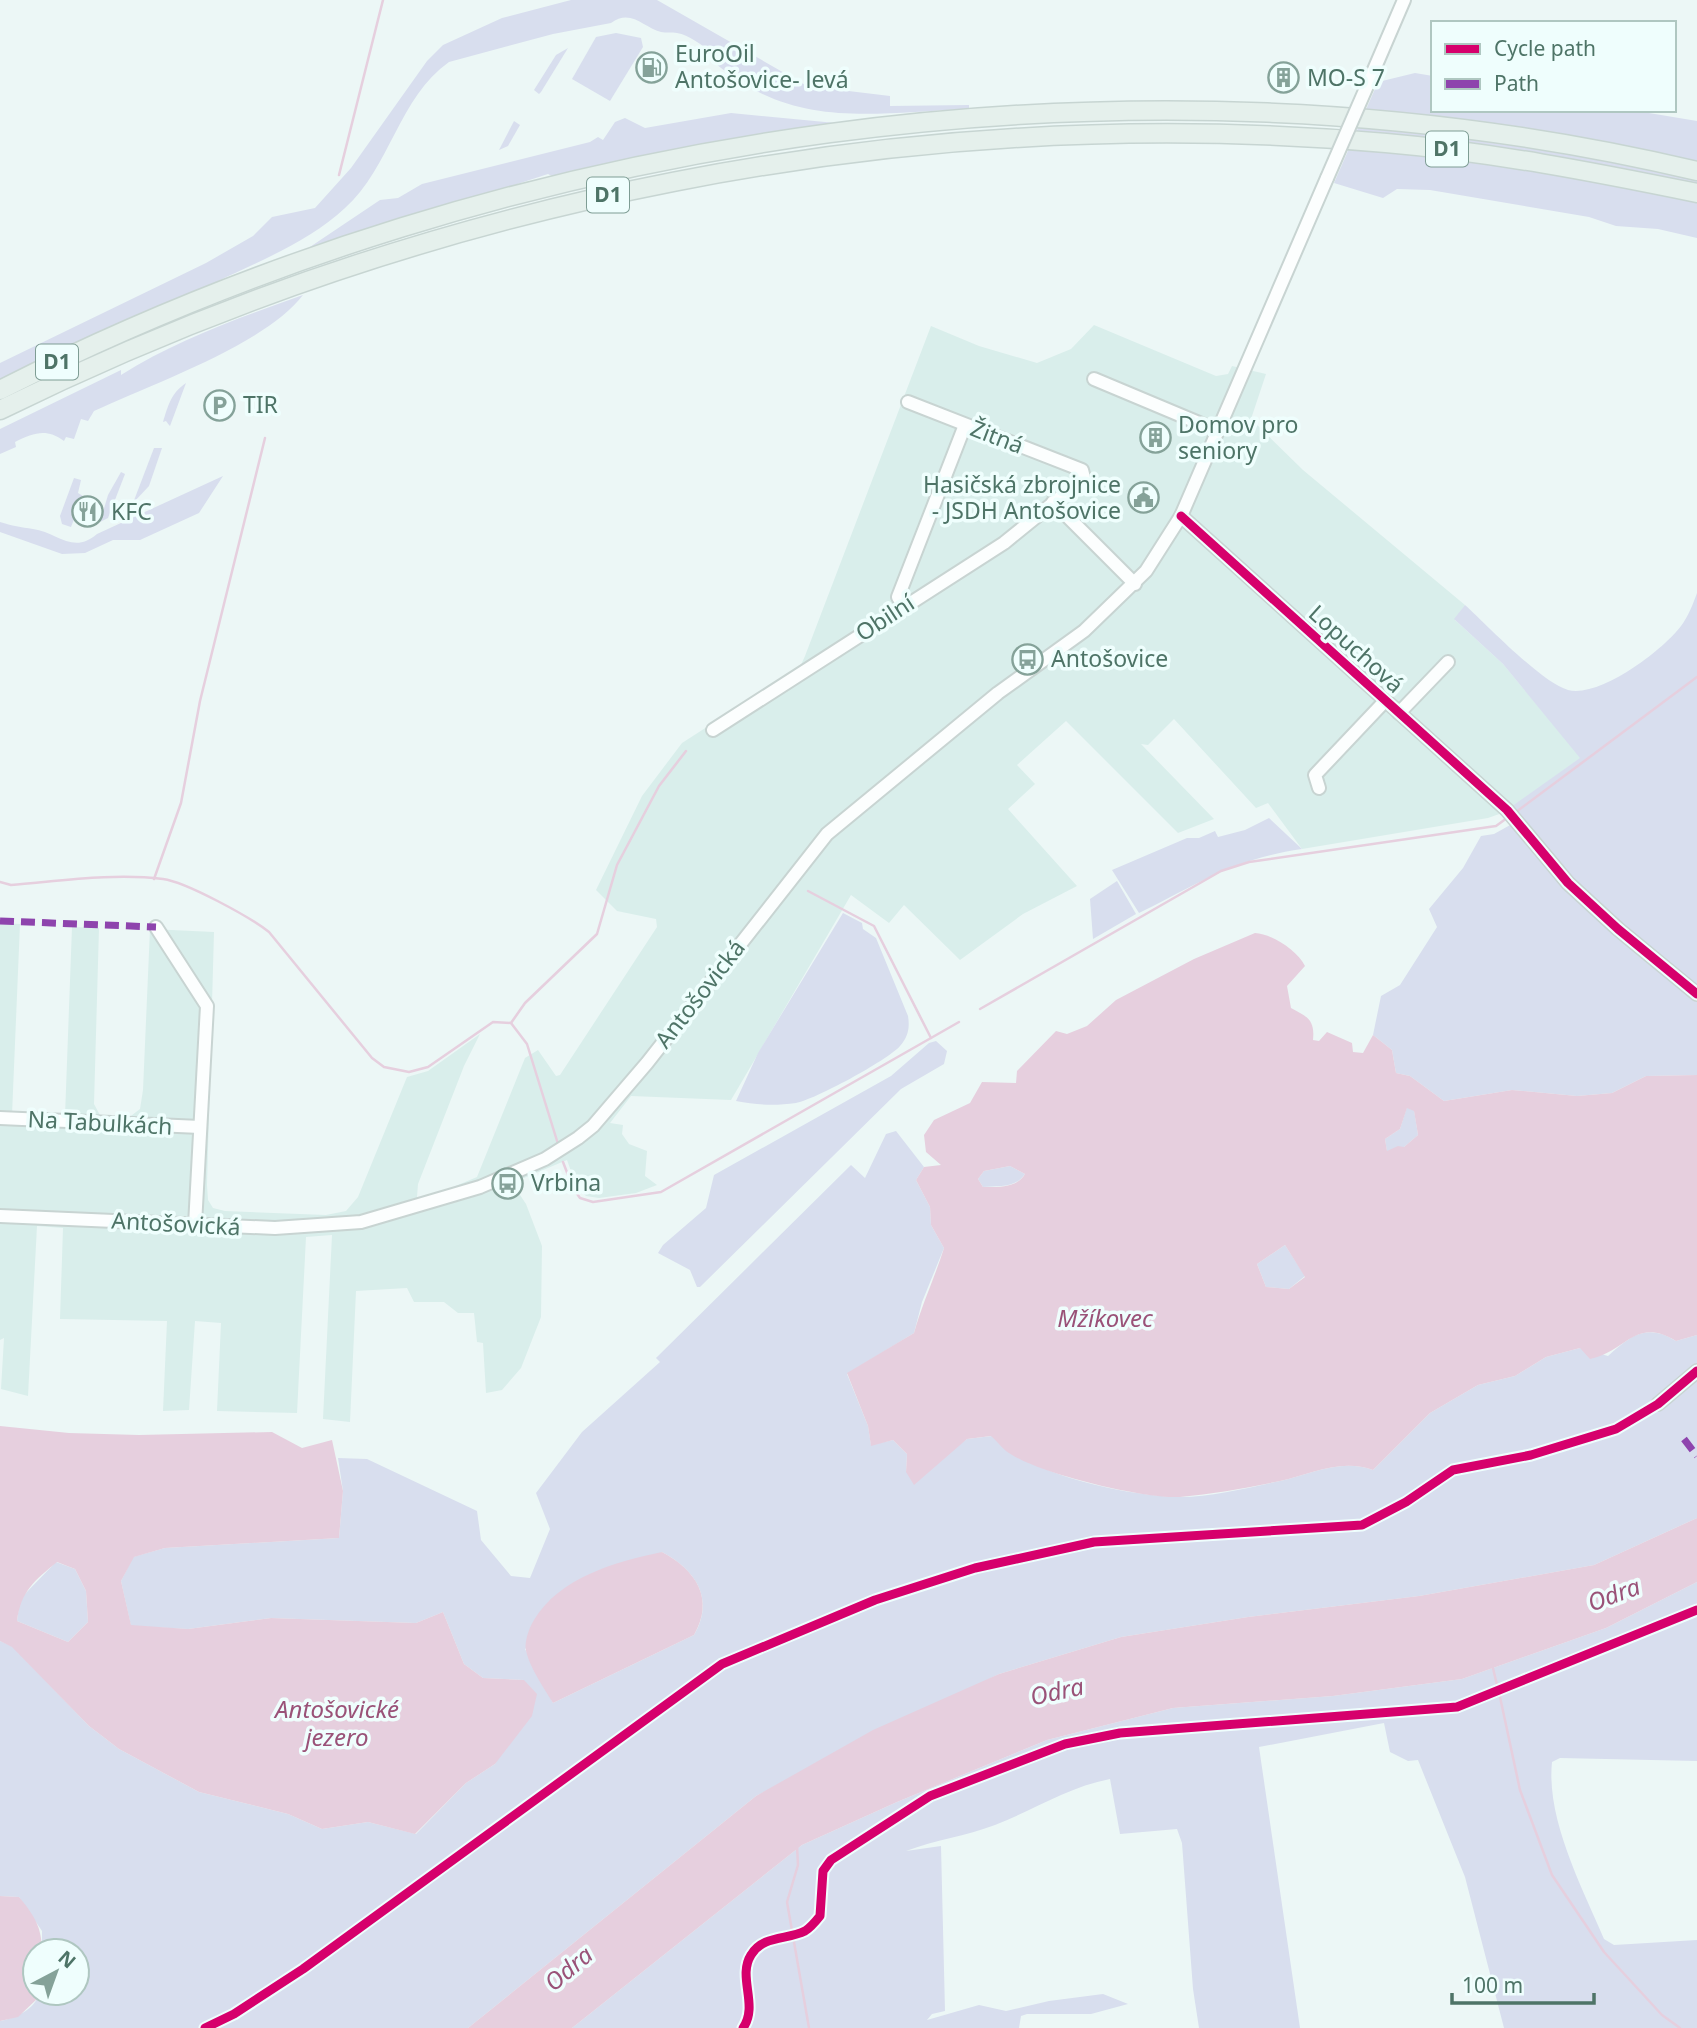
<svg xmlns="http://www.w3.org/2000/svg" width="1697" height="2028" viewBox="0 0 1697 2028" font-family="'Noto Sans',sans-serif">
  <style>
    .residential { fill: #d9eeeb }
    .green { fill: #d8deee; fill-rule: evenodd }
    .water { fill: #e6cfde; fill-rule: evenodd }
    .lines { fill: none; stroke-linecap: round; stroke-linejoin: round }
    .stream { stroke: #e6cfde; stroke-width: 2.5 }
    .minor-casing { stroke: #c8d4d2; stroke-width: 16 }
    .highway-casing { stroke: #c7d5d2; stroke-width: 21 }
    .minor { stroke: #fcfefe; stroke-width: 12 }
    .highway { stroke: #e5f0ec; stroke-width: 18 }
    .minor-bridge-casing { stroke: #c8d4d2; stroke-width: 16; stroke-linecap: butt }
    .minor-bridge { stroke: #fcfefe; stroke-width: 12 }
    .quiet { stroke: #8e44ad; stroke-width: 7; stroke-dasharray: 14 7; stroke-linecap: butt }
    .cycleway-casing { stroke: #effefd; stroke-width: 13 }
    .cycleway { stroke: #d6006c; stroke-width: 9 }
    .labels { text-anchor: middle; stroke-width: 7; stroke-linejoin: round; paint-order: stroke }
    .shield { fill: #effefd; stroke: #7e9d94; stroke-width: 2 }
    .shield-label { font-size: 21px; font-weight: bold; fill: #4e7467 }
    .poi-label { font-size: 23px; fill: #4e7467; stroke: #effefd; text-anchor: start }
    .street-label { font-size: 23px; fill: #4e7467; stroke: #effefd }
    .water-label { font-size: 24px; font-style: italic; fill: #9a5278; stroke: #effefd }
  </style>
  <rect width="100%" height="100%" fill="#ecf7f6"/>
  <polygon class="residential" points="1094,325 1216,376 1228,374 1232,366 1266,374 1251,419 1303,470 1465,605 1455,620 1503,664 1581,758 1505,812 1488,818 1302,849 1268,803 1256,808 1174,719 1148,745 1141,744 1214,819 1178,833 1066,721 1017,765 1035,784 1008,809 1077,886 1023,914 960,960 904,905 889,923 851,895 731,1100 631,1096 610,1123 623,1125 622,1134 629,1144 647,1151 645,1176 657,1185 636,1193 599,1198 586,1196 577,1188 567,1160 512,1183 526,1204 542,1246 541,1317 521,1368 502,1390 486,1393 483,1343 477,1342 474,1313 458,1313 444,1302 414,1302 407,1288 356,1291 350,1422 323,1419 332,1235 306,1237 297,1413 217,1411 221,1323 195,1321 189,1410 163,1411 167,1321 60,1319 63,1228 37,1226 28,1396 1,1389 4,1338 0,1340 0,923 20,924 12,1115 65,1116 72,927 99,928 94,1104 101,1117 127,1119 140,1109 143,1090 150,929 214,932 207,1185 208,1200 213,1208 225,1211 326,1215 346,1211 358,1197 407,1077 428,1071 480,1034 464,1066 418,1184 417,1197 427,1198 477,1177 525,1058 538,1050 556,1076 560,1075 657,927 656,919 617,911 596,890 642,796 682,743 800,667 805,656 931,326 979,346 1037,363 1071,349"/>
  <g class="green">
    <path d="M571,0H657L807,86L890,96V106L969,105V109C867,113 790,131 708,57L711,51C701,45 689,35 677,33C672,32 666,33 661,32C644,28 631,8 611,23L553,34L449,62C399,97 390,168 345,208C309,242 259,261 216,282C144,317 72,353 0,388V363L206,263L253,236L272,217L315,208L351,168L427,61L443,45L502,18Z"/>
    <polygon points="616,33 641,38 643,47 610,101 572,79 596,37"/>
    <polygon points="568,48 541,92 539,94 534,90 556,55"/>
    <polygon points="1415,73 1433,76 1433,110 1631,110 1697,121 1697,238 1658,229 1616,226 1589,217 1430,190 1397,189 1383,198 1334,183 1378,82"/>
    <polygon points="731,113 846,124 624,160 554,177 548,174 298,255 380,200 398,198 422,184 590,142 598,137 603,140 615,122 625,118 645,128"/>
    <polygon points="514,121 520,125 508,146 499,150"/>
    <path d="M303,295C266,344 152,384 94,411L88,421L81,419L74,439L66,437L64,441C46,428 34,433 15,442L16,447L0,454V429L121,370V375C176,340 241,317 303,295Z"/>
    <path d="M186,383L170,426L169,425L166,421L163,422C168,406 171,393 186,383Z"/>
    <polygon points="154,448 162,448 149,486 133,503"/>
    <polygon points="121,472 125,474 108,518 100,522 108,495"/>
    <path d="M223,476L199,513L140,540H113L85,553L62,554L0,532V522C12,526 21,527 33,529C57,532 73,555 97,534Z"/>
    <polygon points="74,478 81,480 78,493 83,496 71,527 62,524 60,516"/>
    <path d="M1697,593V1075L1646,1076L1612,1093L1577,1096L1512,1090L1444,1101L1410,1076L1396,1073L1392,1050L1373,1035L1381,996L1400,985L1437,927L1429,909L1463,868L1481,836L1494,834L1512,824L1504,812L1580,758L1503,664L1454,619L1465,605C1487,625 1542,683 1568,690C1600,698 1662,651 1681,626C1688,617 1693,604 1697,593Z"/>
    <path d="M1269,818L1302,849C1234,859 1203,881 1143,911L1139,913L1112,870L1187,838H1199L1215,831L1218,837L1245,830Z"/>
    <polygon points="1117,881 1136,914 1093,939 1090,899"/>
    <path d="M843,913L862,923L863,929L876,938L908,1016C910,1028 908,1037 900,1046C888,1060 814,1100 796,1103C775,1106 756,1105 736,1101L758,1053Z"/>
    <polygon points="936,1041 947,1051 944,1064 901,1089 700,1287 697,1287 690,1270 658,1253 663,1245 706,1208 714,1175 891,1076 929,1043"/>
    <polygon points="1407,1107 1414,1110 1418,1135 1404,1147 1387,1152 1385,1139 1400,1129"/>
    <path d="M896,1131L924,1167L916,1180L930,1207L931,1225L944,1248L922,1302L914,1333L847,1374L868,1426L871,1445L893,1440L907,1454L906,1472L943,1457L967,1439L992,1436C1030,1475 1120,1494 1175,1497C1208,1498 1247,1488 1280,1481C1311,1474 1341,1458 1373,1470L1430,1413L1478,1385L1515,1376L1546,1357L1580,1348L1608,1356C1631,1335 1647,1323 1676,1341L1697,1335V1518L1594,1565L1419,1596L1248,1617L1121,1637L999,1674L756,1796L468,2028H0V2021C15,2018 35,2010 39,1993H77V1951H42V1931L19,1897L0,1896V1641L12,1646L89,1726L119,1749L199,1792L288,1814L322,1829L368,1822L416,1834L466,1783L495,1764L524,1680L483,1678L464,1664L443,1612L416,1623L271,1618L188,1629L131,1626L121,1581L133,1557L165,1548L339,1538L343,1491L338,1458L367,1459L477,1511L481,1540L511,1576L530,1578L550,1529L536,1493L582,1432L660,1362L656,1358L851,1165L865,1178L886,1134ZM662,1552C696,1570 715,1599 694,1635L553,1703L525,1649Z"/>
    <path d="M1010,1166L1025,1174C1016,1188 998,1186 983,1187L978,1179L984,1171Z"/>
    <polygon points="1285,1245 1305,1276 1289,1289 1266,1287 1257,1264"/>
    <polygon points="56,1562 75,1569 86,1591 88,1622 68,1642 17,1621 20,1599"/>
    <path d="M1697,1582V1761L1560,1758L1552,1762C1546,1820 1583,1889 1604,1939L1614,1945L1697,1940V2028H1504L1465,1877L1418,1760L1408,1761L1390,1752L1384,1723L1259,1747L1300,2028H1199L1193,1989L1182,1843L1177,1829L1120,1834L1110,1779C1068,1787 1034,1810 995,1825C966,1836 935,1840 906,1851L941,1846L945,2011L932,2014L927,2020L979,2005L1006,2011L1049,2001L1103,1994L1128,2004L1091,2014H1027L1021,2016L1019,2028H572L802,1845L897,1802L1047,1740L1173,1708L1333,1696L1462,1679L1606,1628Z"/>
  </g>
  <g class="water">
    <path d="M1255,933C1272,934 1297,950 1305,966L1287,986L1291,1008C1308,1017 1315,1020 1313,1040L1319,1041L1327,1032L1352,1043L1353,1052L1363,1053L1373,1035L1392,1050L1396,1073L1410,1076L1444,1101L1512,1090L1577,1096L1612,1093L1646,1076L1697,1075V1335L1676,1341C1635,1316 1626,1352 1590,1359L1580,1348L1546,1357L1515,1376L1478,1385L1430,1413L1373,1470C1341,1458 1311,1474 1280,1481C1247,1488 1213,1494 1180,1497C1144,1499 1035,1473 1006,1451C1001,1447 996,1440 991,1436L967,1439L914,1485L906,1472L907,1454L893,1440L871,1446L868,1426L847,1373L914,1333C922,1304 935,1277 944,1248L931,1225L930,1207L916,1180L924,1167L941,1165L926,1152L924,1135L934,1120L970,1103L982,1082L1016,1083L1017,1071L1056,1031L1067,1034L1087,1026L1116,1000L1194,959ZM1407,1108L1414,1111L1418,1135L1404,1147L1398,1146L1387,1151L1385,1139L1400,1129ZM1010,1166L1025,1174C1017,1188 998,1187 983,1187L978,1179L984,1171ZM1285,1245L1305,1277L1289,1289L1266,1287L1257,1264Z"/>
    <path d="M0,1426L69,1433L139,1435L272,1432L302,1448L332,1440L343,1491L339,1538L165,1548L134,1557L121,1581L131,1625L188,1629L271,1618L416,1623L443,1612L464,1664L483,1678L524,1680L537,1694L532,1716L495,1764L466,1783L415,1834L368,1822L322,1829L288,1814L199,1792L119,1749L89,1726L12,1647L0,1641ZM57,1562L75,1569L86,1591L88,1622L68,1642L17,1621C21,1591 34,1581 57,1562Z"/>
    <polygon points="1697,1518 1697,1582 1606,1628 1462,1679 1333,1696 1173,1708 1047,1740 897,1802 802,1845 572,2028 468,2028 756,1796 873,1730 999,1674 1121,1637 1248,1617 1419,1596 1594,1565"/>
    <path d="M662,1552C696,1570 715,1599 694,1635L553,1703C544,1688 530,1668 526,1651C524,1642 529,1628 534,1620C560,1577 615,1562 662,1552Z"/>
    <path d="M0,1896L19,1897C34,1915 42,1927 42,1951H35V1993H39L38,1998L18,2017L0,2021Z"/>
  </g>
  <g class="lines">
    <g class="stream">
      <polyline points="339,175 383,0"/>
      <polyline points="1516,812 1697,677"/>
      <polyline points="154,879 181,803 200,701 265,438"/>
      <path d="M0,882L11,885C61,881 113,873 163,879C186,882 250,917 269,932L372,1058L384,1067L409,1072L428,1067L493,1022L511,1023L527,1044L558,1144"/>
      <polyline points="808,891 874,926 931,1038"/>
      <polyline points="980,1009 1221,871 1249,862 1496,826 1507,818"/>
      <polyline points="511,1023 525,1003 597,934 617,865 659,786 686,751"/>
      <polyline points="563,1162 573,1188 580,1198 593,1202 661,1192 959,1022"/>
      <polyline points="1492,1664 1497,1685"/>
      <polyline points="1500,1697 1520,1790 1552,1875 1604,1952 1662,2015 1680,2028"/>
      <polyline points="797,1846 798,1865 787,1902 809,2028"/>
    </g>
    <defs>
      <g id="minor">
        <polyline points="1370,79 1404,0"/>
        <polyline points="1094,379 1218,431"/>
        <polyline points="1053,502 1135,584"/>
        <polyline points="1181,516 1507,810 1568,883 1618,929 1697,994"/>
        <polyline points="903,605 898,597 965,425"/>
        <polyline points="1399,713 1448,662"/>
        <polyline points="713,730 1004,543 1084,478 1082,470 908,402"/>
        <polyline points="1319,788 1315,775 1385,701"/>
        <polyline points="156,927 207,1006 195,1225"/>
        <polyline points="0,1118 200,1127"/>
        <polyline points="0,1216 275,1228 361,1222 480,1187 545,1159 578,1138 593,1126 647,1063 827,834 998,693 1084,631 1146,571 1181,516 1327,178"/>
        <polyline points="1658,1404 1697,1371"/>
      </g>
      <g id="highway">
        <path d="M0,390C511,130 1136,38 1697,171"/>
        <path d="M0,410C428,199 909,101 1386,143C1491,152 1594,172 1697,193"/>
      </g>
    </defs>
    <use href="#minor" class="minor-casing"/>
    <use href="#highway" class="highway-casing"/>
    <use href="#minor" class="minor"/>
    <use href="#highway" class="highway"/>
    <defs>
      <polyline id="minor-bridge" points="1327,178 1370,79"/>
    </defs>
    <use href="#minor-bridge" class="minor-bridge-casing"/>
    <use href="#minor-bridge" class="minor-bridge"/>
    <g class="quiet">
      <polyline points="0,921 156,927"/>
      <polyline points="1684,1439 1697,1456"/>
    </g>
    <defs>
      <g id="cycleway">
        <polyline points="1181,516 1507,810 1568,883 1618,929 1697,994"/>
        <polyline points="205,2028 234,2014 303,1969 722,1664 875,1600 975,1568 1094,1542 1362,1525 1406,1502 1453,1470 1531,1455 1616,1429 1658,1404 1697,1371"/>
        <path d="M743,2028C759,2005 737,1977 751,1955C763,1935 787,1940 805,1931C810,1928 816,1921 820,1916L823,1871L831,1860L930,1796L1065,1744L1120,1733L1457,1707L1697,1610"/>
      </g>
    </defs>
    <use href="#cycleway" class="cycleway-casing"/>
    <use href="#cycleway" class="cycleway"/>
  </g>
  <defs>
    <symbol id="fuel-ring" viewBox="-11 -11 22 22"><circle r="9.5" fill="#effefd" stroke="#85a299" stroke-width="1.5"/><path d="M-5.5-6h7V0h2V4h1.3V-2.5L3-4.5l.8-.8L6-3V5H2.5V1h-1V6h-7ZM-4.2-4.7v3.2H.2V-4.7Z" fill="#85a299"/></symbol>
    <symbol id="building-ring" viewBox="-11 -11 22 22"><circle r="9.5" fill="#effefd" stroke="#85a299" stroke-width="1.5"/><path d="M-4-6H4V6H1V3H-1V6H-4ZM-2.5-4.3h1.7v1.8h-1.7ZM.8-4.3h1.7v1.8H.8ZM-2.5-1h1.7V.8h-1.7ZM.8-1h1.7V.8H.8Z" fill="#85a299"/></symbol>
    <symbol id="parking-ring" viewBox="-11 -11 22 22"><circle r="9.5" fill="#effefd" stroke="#85a299" stroke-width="1.5"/><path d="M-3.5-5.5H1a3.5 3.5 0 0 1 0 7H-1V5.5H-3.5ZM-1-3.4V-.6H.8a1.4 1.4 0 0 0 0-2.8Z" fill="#85a299"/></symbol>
    <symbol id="civic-ring" viewBox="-11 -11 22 22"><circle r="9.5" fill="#effefd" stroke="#85a299" stroke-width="1.5"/><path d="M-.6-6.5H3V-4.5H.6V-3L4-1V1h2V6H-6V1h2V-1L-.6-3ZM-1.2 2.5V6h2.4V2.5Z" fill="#85a299"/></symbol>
    <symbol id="restaurant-ring" viewBox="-11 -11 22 22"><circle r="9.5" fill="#effefd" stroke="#85a299" stroke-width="1.5"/><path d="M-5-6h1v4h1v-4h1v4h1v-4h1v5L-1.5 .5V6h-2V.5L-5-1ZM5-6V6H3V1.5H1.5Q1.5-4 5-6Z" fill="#85a299"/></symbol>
    <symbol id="bus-ring" viewBox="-11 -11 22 22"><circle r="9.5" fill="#effefd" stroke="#85a299" stroke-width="1.5"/><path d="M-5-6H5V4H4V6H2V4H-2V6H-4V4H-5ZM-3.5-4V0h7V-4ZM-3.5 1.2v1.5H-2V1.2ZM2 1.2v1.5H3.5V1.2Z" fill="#85a299"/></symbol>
  </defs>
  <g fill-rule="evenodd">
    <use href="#fuel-ring" x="634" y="50" width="35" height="35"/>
    <use href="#building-ring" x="1266" y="60" width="35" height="35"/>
    <use href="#parking-ring" x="202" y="388" width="35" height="35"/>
    <use href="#building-ring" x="1138" y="420" width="35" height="35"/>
    <use href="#civic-ring" x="1126" y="480" width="35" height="35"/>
    <use href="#restaurant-ring" x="70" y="494" width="35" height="35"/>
    <use href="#bus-ring" x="1010" y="642" width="35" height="35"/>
    <use href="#bus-ring" x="490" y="1166" width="35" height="35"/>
  </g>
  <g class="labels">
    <g class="shield">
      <rect x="1426" y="131.5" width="42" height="35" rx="5"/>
      <rect x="587" y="177.5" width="42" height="35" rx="5"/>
      <rect x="36" y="344.5" width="42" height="35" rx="5"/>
    </g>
    <g class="shield-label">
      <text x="1447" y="156">D1</text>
      <text x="608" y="202">D1</text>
      <text x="57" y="369">D1</text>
    </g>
    <g class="poi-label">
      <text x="675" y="62">EuroOil<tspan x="675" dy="26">Antošovice- levá</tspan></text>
      <text x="1307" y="86">MO-S 7</text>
      <text x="243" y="413">TIR</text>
      <text x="1178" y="433">Domov pro<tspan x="1178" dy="26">seniory</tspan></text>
      <text x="1121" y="493" text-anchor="end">Hasičská zbrojnice<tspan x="1121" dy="26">- JSDH Antošovice</tspan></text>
      <text x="111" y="520">KFC</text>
      <text x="1051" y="667">Antošovice</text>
      <text x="531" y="1191">Vrbina</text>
    </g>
    <g class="street-label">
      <text transform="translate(997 437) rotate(21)" y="8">Žitná</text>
      <text transform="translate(885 618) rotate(-33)" y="8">Obilní</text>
      <text transform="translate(1356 649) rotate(42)" y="8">Lopuchová</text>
      <text transform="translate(700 994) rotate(-52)" y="8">Antošovická</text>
      <text transform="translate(100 1123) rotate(3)" y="8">Na Tabulkách</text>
      <text transform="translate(176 1224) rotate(3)" y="8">Antošovická</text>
    </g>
    <g class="water-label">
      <text x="1105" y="1327">Mžíkovec</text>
      <text transform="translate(1614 1595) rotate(-20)" y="8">Odra</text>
      <text transform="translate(1057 1692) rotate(-12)" y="8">Odra</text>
      <text x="337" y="1718">Antošovické<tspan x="337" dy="28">jezero</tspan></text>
      <text transform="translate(569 1969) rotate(-40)" y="8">Odra</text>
    </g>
  </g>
  <rect x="1431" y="21" width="245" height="91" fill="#effefd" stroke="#afc7c1" stroke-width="2"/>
  <rect x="1445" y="44" width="35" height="10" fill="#d6006c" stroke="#afc7c1" stroke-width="2"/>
  <text x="1494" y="56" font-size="21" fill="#4e7467">Cycle path</text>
  <rect x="1445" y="79" width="35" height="10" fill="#8e44ad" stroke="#afc7c1" stroke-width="2"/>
  <text x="1494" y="91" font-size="21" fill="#4e7467">Path</text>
  <g transform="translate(56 1972) rotate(41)"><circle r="33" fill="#effefd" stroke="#afc7c1" stroke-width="2"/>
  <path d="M0-5L12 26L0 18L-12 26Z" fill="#85a299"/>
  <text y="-10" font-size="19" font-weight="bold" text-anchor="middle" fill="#4e7467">N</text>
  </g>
  <path d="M1452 1993v10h142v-10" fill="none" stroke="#4e7467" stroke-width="3.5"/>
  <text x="1462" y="1993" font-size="21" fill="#4e7467" stroke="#effefd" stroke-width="5" paint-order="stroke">100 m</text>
</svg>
